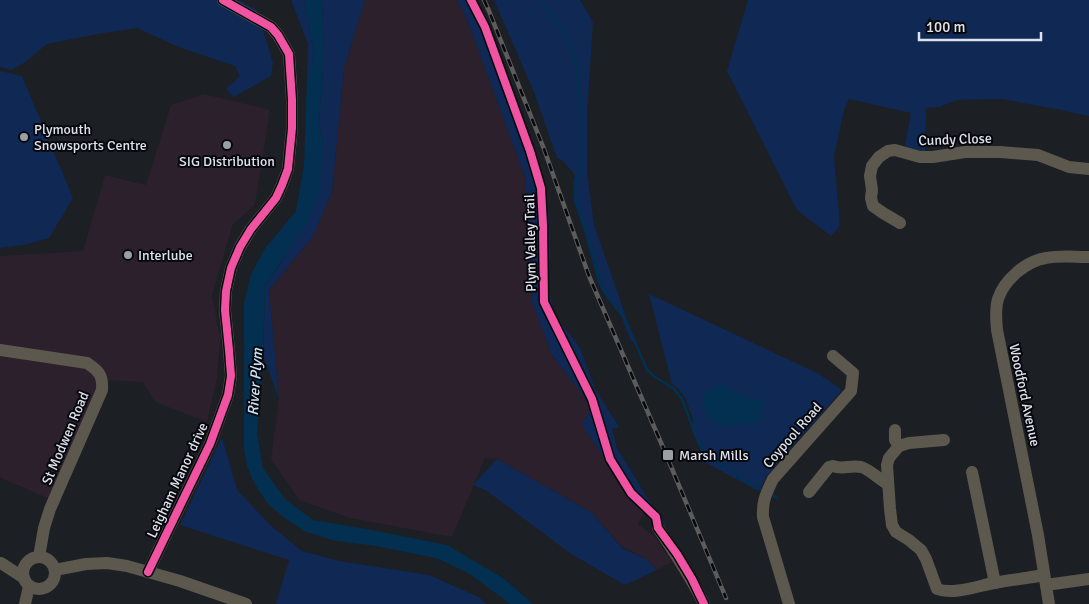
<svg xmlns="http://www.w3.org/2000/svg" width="1089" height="604" viewBox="0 0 1089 604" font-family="Signika,sans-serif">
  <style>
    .industrial { fill: #2b202c }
    .green { fill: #102854 }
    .water { fill: #033050 }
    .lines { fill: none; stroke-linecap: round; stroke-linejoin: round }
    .stream { stroke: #033050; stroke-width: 2.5 }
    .minor { stroke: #5c584e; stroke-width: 12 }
    .rail-casing { stroke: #5d5c5b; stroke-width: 4.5 }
    .rail { stroke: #06080d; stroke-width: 2.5; stroke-dasharray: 8; stroke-linecap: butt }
    .cycleway-casing { stroke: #06080d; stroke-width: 11 }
    .cycleway { stroke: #f153a3; stroke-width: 8 }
    .poi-dot { fill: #9a9ea5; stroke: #06080d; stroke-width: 2 }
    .labels { text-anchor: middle; stroke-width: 4; stroke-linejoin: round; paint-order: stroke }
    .poi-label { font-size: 14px; fill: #dee2ea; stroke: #06080d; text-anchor: start }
    .street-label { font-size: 14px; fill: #dee2ea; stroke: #06080d }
    .water-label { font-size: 15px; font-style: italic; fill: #cee2f3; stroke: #06080d }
  </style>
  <rect width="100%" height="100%" fill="#1c1f24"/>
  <g class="industrial">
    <polygon points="365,0 457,0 467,19 525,177 532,302 552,355 592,407 630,496 644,513 638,524 654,536 672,562 657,570 646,559 621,546 591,512 497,459 485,458 452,537 350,518 299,500 271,459 279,399 269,290 314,235 332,191 344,68"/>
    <polygon points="204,94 270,110 255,205 233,224 212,295 220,338 217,378 207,422 155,402 143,382 106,380 54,501 1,478 0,475 0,256 83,251 105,175 146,185 171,105"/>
  </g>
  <g class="green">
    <polygon points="0,0 239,0 257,10 273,63 271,76 234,97 226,89 240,76 235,66 181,48 137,28 98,34 47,44 24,63 11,70 0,67"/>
    <polygon points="291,0 304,0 314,54 307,77 308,44"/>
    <polygon points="320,0 365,0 344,68 332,191 314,235 269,290 279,399 263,355 265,286 281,263 323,143 319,121 324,56 322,5"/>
    <polygon points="457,0 475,0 489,28 508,81 547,195 550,237 550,259 547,284 555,315 580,348 595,389 619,427 612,429 617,448 648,499 667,526 644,513 630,496 582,425 592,407 552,355 532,302 525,177 467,19"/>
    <polygon points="494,0 580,0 593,22 587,115 587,172 594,225 635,343 631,341 621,316 606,297 598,283 584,231 574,202 573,182 575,175 562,160 557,158 534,92"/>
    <polygon points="748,0 1089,0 1089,116 1068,112 1067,111 1001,99 958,100 941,106 941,107 926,108 925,152 905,146 911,113 849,99 844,110 834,157 840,226 831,236 797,210 727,71"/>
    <polygon points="0,71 22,76 73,198 49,238 24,245 0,248"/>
    <polygon points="649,294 819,374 842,390 766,477 759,491 706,463 693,433 693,419 686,400 679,389 672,384"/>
    <polygon points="222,437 237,490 270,525 302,551 339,561 429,575 479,597 486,604 276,604 289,560 180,525"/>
    <polygon points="497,459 591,512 622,548 646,559 657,570 625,585 571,554 487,491 473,485"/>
  </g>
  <g class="water">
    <polygon points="304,0 320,0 322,5 324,56 319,121 323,143 319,192 307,223 265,286 263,355 257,434 263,468 285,499 313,520 366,529 447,545 503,578 533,604 510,604 470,574 436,558 376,546 336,541 306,532 286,519 268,504 254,483 247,466 244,449 244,303 251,274 266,247 296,211 304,165 307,77 314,54"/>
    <path d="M718,385L728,386L734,393L746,397L749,400L759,398C767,404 763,408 761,416L762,418C758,424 752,423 744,424C735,425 726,427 717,423C699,415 697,389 718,385Z"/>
  </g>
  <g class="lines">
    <g class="stream">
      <polyline points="541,0 557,23 569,44 576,65 581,111 581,161 576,184 575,196 594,257 599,281 605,292 626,321 647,370 654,376 674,389 682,399 697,439 705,452 713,459 743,480 754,486 763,490"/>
      <polyline points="770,493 777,498"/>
    </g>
    <g class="minor">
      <polyline points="900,223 883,213 873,206 871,198 872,190 870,176 872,166 879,157 888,151 895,150 920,157 933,157 965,152 1000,152 1038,155 1069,167 1089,169"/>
      <path d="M0,350L87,363C99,371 103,375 102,390L50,509L44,528L39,557"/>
      <polyline points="895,430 895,440 899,446"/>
      <path d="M944,440L909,443L899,446L889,458L887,465L890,509L892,525L896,532L909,540L921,550L926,559L937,589C953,595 978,586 994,583C1011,580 1028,578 1044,575"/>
      <polyline points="972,472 995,583"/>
      <path d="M809,492L829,467L833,466C842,470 851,465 861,467C869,469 880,480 888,484"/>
      <path d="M658,528C675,553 691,577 704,604"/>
      <circle cx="39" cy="573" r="16"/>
      <polyline points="1,563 24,578"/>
      <polyline points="55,570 86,564 107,563 127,566 180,581 246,604"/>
      <polyline points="148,572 210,444 228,395 231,376 229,350 225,310 226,291 231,268 240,247 251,229 276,198 282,185 288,169 292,128 292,100 289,54 278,35 271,27 223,0"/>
      <polyline points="1046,585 1089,579"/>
      <polyline points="25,604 29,586"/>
      <path d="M789,604L763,517C762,501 766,494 773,479L851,391L853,373L833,356"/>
      <path d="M1049,604L1038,535L997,330C996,320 995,309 998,299C1004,280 1026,261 1046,258C1060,255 1075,257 1089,257"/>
    </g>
    <defs>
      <polyline id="rail" points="484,0 489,11 544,149 589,276 665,452 726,598"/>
    </defs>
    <use href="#rail" class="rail-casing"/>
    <use href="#rail" class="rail"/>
    <defs>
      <g id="cycleway">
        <polyline points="471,0 485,27 530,151 541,188 543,225 544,302 592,399 610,459 631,493 656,517 658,528 677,554 692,579 704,604"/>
        <polyline points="148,572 210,444 228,395 231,376 229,350 225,310 226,291 231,268 240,247 251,229 276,198 282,185 288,169 292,128 292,100 289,54 278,35 271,27 223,0"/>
      </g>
    </defs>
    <use href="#cycleway" class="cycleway-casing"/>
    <use href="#cycleway" class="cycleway"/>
  </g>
  <g class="poi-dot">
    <circle cx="24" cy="137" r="5"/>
    <circle cx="227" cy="145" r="5"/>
    <circle cx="128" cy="255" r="5"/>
    <rect x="662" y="449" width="12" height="12" rx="2.5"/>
  </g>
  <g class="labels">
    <g class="poi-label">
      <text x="34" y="134">Plymouth<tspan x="34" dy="16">Snowsports Centre</tspan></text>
      <text x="227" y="166" text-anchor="middle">SIG Distribution</text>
      <text x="138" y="260">Interlube</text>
      <text x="679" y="460">Marsh Mills</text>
    </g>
    <g class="street-label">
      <text transform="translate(955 139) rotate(-2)" y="5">Cundy Close</text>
      <text transform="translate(530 243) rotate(-91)" y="5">Plym Valley Trail</text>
      <text transform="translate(1025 395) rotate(78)" y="5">Woodford Avenue</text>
      <text transform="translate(792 435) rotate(-49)" y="5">Coypool Road</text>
      <text transform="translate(65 438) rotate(-67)" y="5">St Modwen Road</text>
      <text transform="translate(177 480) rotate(-65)" y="5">Leigham Manor drive</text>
    </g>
    <g class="water-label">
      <text transform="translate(255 382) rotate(-86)" y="5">River Plym</text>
    </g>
  </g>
  <path d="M919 32v8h122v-8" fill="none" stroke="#dee2ea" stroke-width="2.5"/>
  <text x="926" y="32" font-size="15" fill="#dee2ea" stroke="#06080d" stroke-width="4" paint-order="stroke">100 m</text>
</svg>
